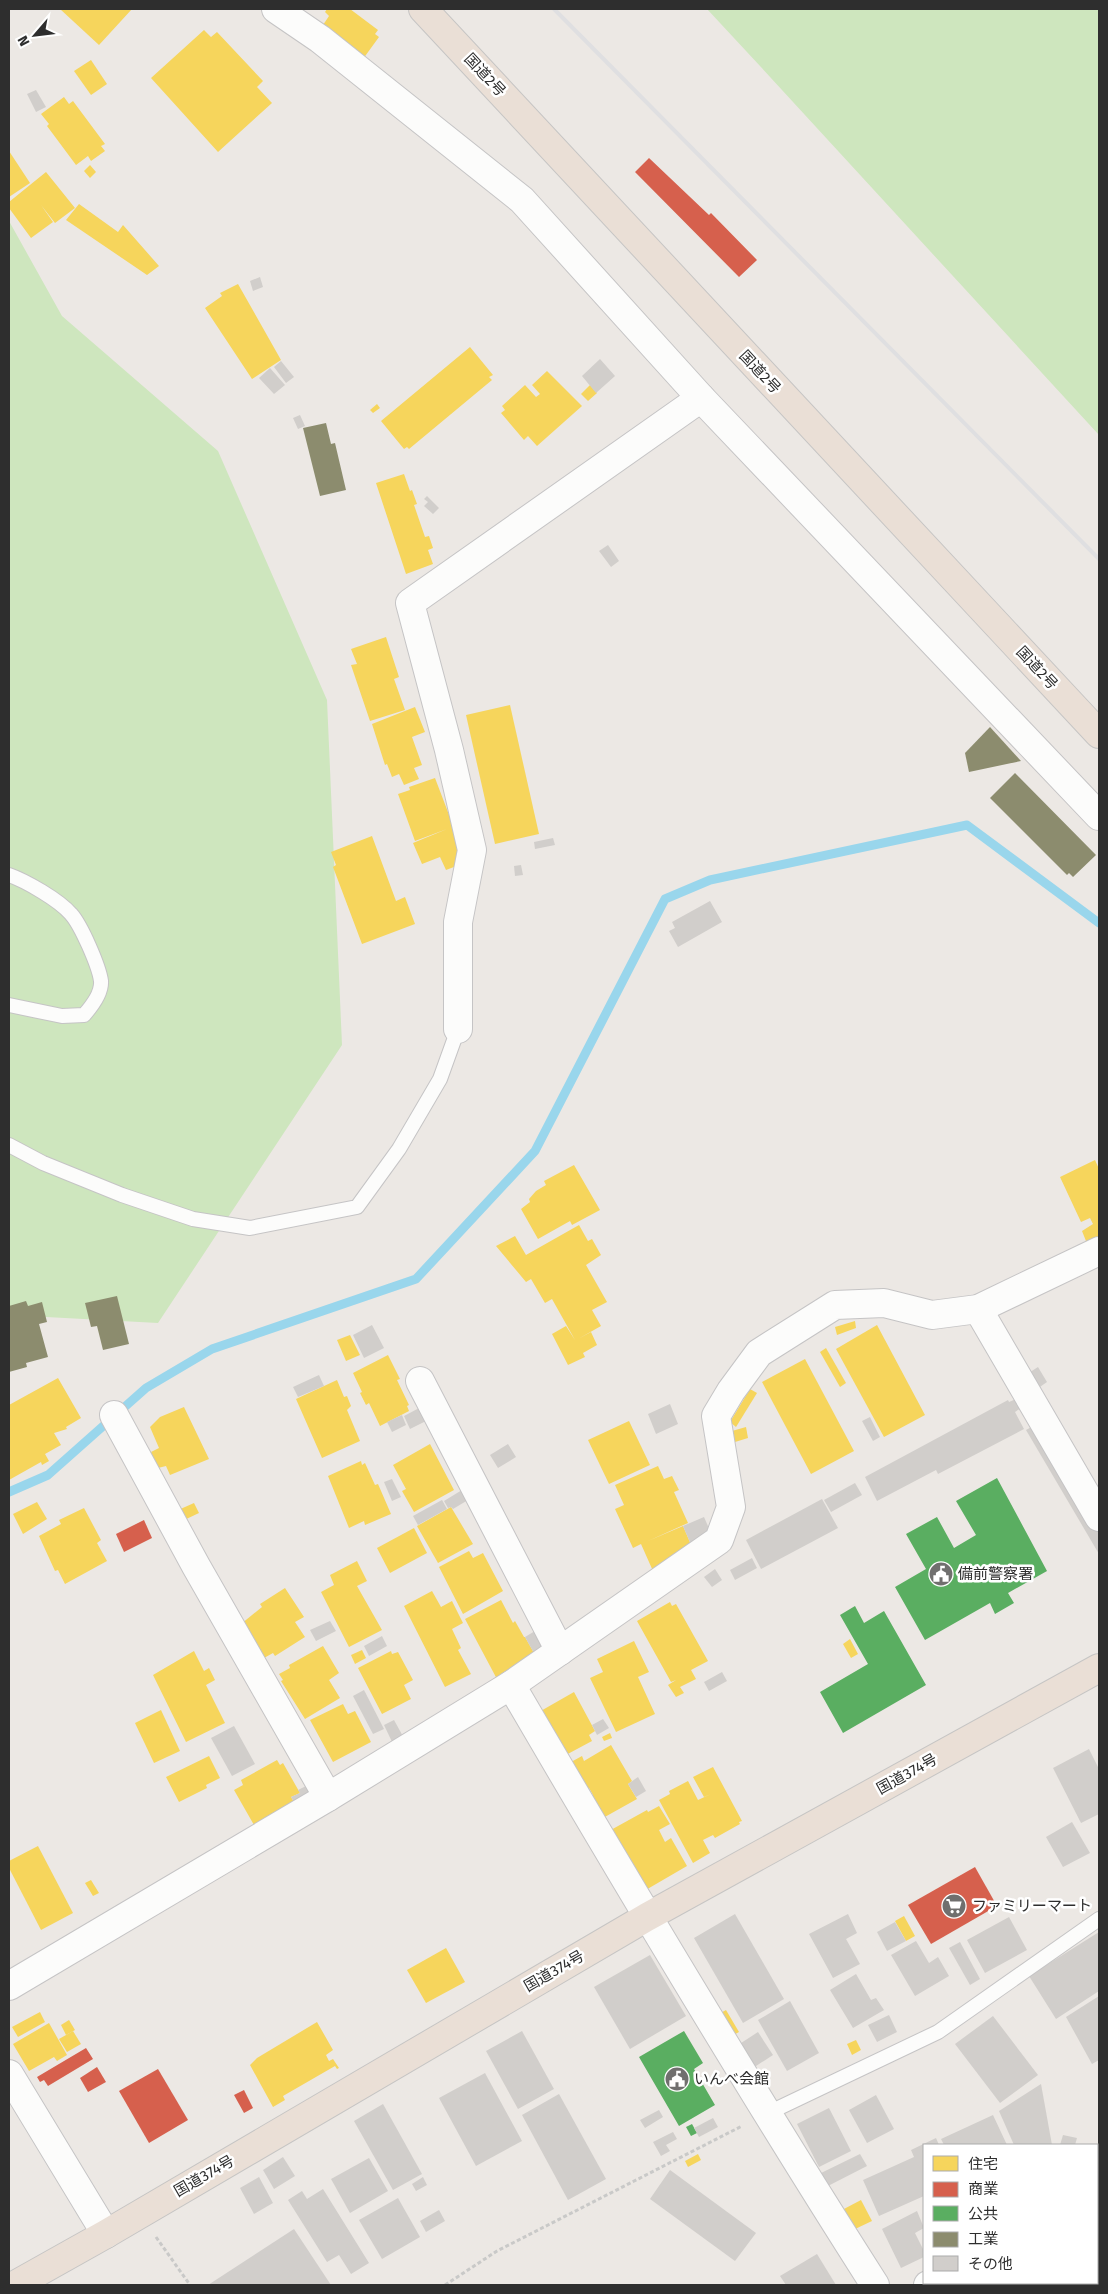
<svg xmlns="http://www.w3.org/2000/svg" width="1108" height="2294" viewBox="0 0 1108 2294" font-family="'Fira Sans','Noto Sans JP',sans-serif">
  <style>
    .green { fill: #cee6be }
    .homes { fill: #f6d55c }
    .shops { fill: #d6604d }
    .public { fill: #5aae61 }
    .industry { fill: #8c8c6e }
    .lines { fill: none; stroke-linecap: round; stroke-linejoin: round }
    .stream { stroke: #99d6ec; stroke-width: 9 }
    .building { fill: #d1cecb }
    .lane-casing { stroke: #c5c4c5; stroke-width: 16 }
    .street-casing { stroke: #c5c4c5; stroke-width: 30 }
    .highway-casing { stroke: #c6c5c4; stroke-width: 30 }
    .path { stroke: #c9c9c8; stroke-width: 3; stroke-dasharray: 4 2.5; stroke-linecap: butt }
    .lane { stroke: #fcfcfb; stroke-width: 14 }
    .street { stroke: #fcfcfb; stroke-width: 28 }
    .highway { stroke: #eadfd6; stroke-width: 28 }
    .rail { stroke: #dfdfe1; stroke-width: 4 }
    .labels { text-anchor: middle; stroke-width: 5; stroke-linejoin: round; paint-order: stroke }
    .street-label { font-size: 15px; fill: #2e2e2e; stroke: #fff }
    .poi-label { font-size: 15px; fill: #2e2e2e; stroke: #fff; text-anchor: start }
  </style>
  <rect width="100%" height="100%" fill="#ece8e4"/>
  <g class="green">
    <polygon points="707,9 1099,9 1099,435 760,66"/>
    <polygon points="9,221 62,316 218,451 327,700 342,1045 158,1323 9,1315"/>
  </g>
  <g class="homes">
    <polygon points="60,9 132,9 99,45"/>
    <polygon points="327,9 350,9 378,30 375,34 379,37 363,59 321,28 329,16 325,12"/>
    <polygon points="204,30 211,37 217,32 263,81 257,87 272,103 218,152 151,78"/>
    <polygon points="91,60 107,84 91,95 74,71"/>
    <polygon points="64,97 69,104 73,101 105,144 101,146 105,151 91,161 88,156 76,165 47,126 49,124 41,114"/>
    <polygon points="9,151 30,183 9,197"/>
    <polygon points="90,165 96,172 90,178 84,171"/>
    <polygon points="46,172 75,208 55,223 41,205 53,222 31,238 9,208 9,202"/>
    <polygon points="79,204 118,232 123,225 159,266 147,275 66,220"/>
    <polygon points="238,284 281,360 252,379 205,308 222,296 220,293"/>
    <polygon points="470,347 493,375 489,377 492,380 409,449 407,447 404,449 381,421"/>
    <polygon points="547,371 582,406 537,446 528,436 524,440 501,413 505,410 502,406 525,385 536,397 540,394 532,385"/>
    <polygon points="590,385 597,393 588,401 581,394"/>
    <polygon points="377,404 380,408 373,413 370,410"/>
    <polygon points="404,474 410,491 412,490 417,504 414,505 425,537 429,536 433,548 428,550 433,564 406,574 376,483"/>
    <polygon points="386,637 399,677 394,679 405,710 370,721 351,665 357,664 351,649"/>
    <polygon points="510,705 539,834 495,844 466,715"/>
    <polygon points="415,707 425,732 412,737 422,765 414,768 419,779 404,785 399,774 392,777 387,764 385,765 372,724"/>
    <polygon points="435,778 467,862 446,870 440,857 422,864 413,843 447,829 415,841 398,794 410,790 409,787"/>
    <polygon points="372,836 396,901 405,897 415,924 362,944 333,867 336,865 331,852"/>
    <polygon points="1095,1160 1099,1169 1099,1240 1088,1246 1082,1231 1093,1224 1090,1218 1081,1222 1060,1177"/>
    <polygon points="574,1165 600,1210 572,1225 570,1221 538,1239 521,1209 530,1202 529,1199 536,1191 546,1185 544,1181"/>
    <polygon points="579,1225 588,1241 592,1239 601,1255 586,1265 607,1302 592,1310 601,1326 578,1339 591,1332 597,1345 583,1353 585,1357 568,1365 552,1334 566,1326 575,1340 552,1299 545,1303 531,1279 526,1282 496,1246 515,1236 526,1255"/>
    <polygon points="855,1321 856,1328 837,1335 835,1327"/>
    <polygon points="877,1325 925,1415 884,1437 836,1349"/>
    <polygon points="350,1335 360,1355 346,1361 337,1340"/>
    <polygon points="826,1348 846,1383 840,1387 820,1352"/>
    <polygon points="388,1355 400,1379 397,1380 409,1405 407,1406 409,1411 380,1426 369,1403 366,1405 360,1393 362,1392 353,1373"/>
    <polygon points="805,1359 854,1451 811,1474 762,1382"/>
    <polygon points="58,1378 81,1418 66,1427 67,1429 54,1433 61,1445 45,1454 49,1461 42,1465 41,1462 9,1480 9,1405"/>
    <polygon points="337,1380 344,1397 347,1396 351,1406 347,1410 360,1441 322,1458 296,1399"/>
    <polygon points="750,1389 757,1393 736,1427 730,1422"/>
    <polygon points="184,1407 209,1459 170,1475 166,1466 158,1468 151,1452 159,1448 150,1427 160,1417"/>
    <polygon points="629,1421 650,1465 609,1484 588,1440"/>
    <polygon points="746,1427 748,1438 735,1442 732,1431"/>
    <polygon points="430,1444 454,1490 414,1512 402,1491 406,1489 393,1465"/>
    <polygon points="361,1461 362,1465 365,1463 375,1485 378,1484 391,1514 365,1525 364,1521 349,1528 328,1476"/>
    <polygon points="658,1466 664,1479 672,1476 679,1490 674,1492 688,1523 648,1541 683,1526 692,1547 653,1571 641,1544 633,1548 615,1509 624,1505 615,1485"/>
    <polygon points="37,1502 47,1519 23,1534 13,1514"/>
    <polygon points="194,1503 199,1513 180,1522 176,1511"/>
    <polygon points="451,1507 473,1544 438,1563 417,1526"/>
    <polygon points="84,1508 101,1540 97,1543 107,1561 65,1584 58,1570 55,1571 39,1536 61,1524 59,1520"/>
    <polygon points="414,1528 427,1553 390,1573 377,1548"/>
    <polygon points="469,1551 473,1558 483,1553 503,1591 463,1614 439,1567"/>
    <polygon points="357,1561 367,1581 357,1586 382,1630 349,1647 321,1592 334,1585 330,1575"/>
    <polygon points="285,1588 304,1617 295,1622 305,1637 275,1656 273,1653 264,1658 241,1624 262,1607 260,1604"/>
    <polygon points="432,1591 441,1607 452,1601 463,1623 452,1629 461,1648 458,1650 471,1674 445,1687 404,1606"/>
    <polygon points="501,1600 513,1623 515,1621 524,1637 525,1637 538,1660 498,1681 465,1619"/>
    <polygon points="670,1602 672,1606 676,1604 708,1661 691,1670 696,1679 680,1687 684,1693 676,1697 668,1685 676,1680 671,1682 637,1621"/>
    <polygon points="850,1639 858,1654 851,1658 843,1644"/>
    <polygon points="634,1641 649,1672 638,1677 655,1714 616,1732 590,1678 603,1672 597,1659"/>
    <polygon points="323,1646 339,1673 329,1680 340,1698 305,1719 281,1681 283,1680 279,1674 290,1668 289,1665"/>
    <polygon points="362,1650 366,1658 355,1664 351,1655"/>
    <polygon points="194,1651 204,1671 209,1668 215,1680 206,1685 225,1723 186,1742 153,1675"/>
    <polygon points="391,1651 392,1654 398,1652 413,1680 404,1685 411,1699 382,1714 358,1668"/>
    <polygon points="574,1692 595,1731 589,1735 592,1741 564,1756 539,1712"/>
    <polygon points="343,1704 348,1714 355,1711 371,1742 333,1762 310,1720"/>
    <polygon points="161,1710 180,1751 154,1763 135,1723"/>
    <polygon points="610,1733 612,1738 604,1741 602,1737"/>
    <polygon points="611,1745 632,1781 628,1784 637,1799 603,1818 591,1796 593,1795 589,1788 587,1789 571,1762 582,1756 584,1761"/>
    <polygon points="209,1756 220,1778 206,1785 207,1788 179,1802 166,1777"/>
    <polygon points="277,1760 280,1765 283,1763 300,1793 291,1797 294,1802 254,1825 234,1790 243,1785 241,1780"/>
    <polygon points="713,1767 742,1821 739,1822 740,1824 715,1838 713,1835 703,1840 710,1853 693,1863 659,1800 670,1794 669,1791 688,1781 698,1800 711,1794 704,1797 693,1777"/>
    <polygon points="659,1806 670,1824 659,1830 665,1842 671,1838 687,1866 644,1891 609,1831 647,1810 648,1812"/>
    <polygon points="38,1846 73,1913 41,1930 9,1868 9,1861"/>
    <polygon points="91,1880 99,1893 93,1896 85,1883"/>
    <polygon points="904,1916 915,1936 906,1941 895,1921"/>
    <polygon points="446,1948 465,1982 426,2003 407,1970"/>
    <polygon points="726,2010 739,2032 730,2037 717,2015"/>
    <polygon points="40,2012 45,2022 18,2037 12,2027"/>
    <polygon points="69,2020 75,2030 66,2035 61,2025"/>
    <polygon points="317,2022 333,2050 326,2055 329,2061 333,2059 339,2068 337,2069 335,2066 283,2096 285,2100 273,2107 250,2065 257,2058"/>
    <polygon points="49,2023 67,2055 57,2061 54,2057 29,2071 13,2044"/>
    <polygon points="73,2031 81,2044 67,2052 59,2039"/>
    <polygon points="856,2040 861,2050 852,2055 847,2044"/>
    <polygon points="698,2154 701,2160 688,2167 685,2161"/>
    <polygon points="861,2200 872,2221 853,2230 842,2210"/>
  </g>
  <g class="shops">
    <polygon points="649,158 709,215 711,213 757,260 739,277 635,172"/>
    <polygon points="144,1520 152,1538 124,1552 116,1534"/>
    <polygon points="975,1867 997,1906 931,1944 908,1905"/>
    <polygon points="86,2048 93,2059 48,2086 44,2080 40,2082 37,2077"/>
    <polygon points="97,2067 106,2082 88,2092 80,2078"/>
    <polygon points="158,2069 188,2120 149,2143 119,2091"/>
    <polygon points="244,2090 253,2108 244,2113 234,2095"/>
  </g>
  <g class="public">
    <polygon points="997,1478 1047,1571 1008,1593 1014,1603 995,1614 990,1603 925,1640 895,1587 926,1569 906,1534 937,1517 954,1548 976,1535 956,1501"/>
    <polygon points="855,1606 864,1623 884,1611 926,1685 843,1733 820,1692 868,1664 840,1615"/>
    <polygon points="684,2031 703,2063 694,2069 715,2105 679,2126 639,2057"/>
    <polygon points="692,2124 697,2133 691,2136 686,2127"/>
  </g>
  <g class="industry">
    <polygon points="326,423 331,444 335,443 346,490 320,496 303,428"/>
    <polygon points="990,727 1021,761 969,772 965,753"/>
    <polygon points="1015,773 1096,855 1073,877 1069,873 1067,875 990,798"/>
    <polygon points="117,1296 129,1344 103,1350 97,1326 91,1327 85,1303"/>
    <polygon points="26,1301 28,1306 42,1302 47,1322 39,1324 48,1357 26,1363 27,1367 9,1372 9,1306"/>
  </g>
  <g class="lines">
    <polyline class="stream" points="9,1492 48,1475 146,1388 212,1349 416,1279 535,1151 665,899 710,880 967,825 1099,923"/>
  </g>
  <g class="building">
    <polygon points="36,90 46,107 36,112 27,94"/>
    <polygon points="260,277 263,287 253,291 250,281"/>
    <polygon points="600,359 615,376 596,393 582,376"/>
    <polygon points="281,361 294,377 286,383 274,367"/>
    <polygon points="270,368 285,385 274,394 259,378"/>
    <polygon points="300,415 305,426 298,429 293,418"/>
    <polygon points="427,496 439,508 433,514 424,506 428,502 424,499"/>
    <polygon points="608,545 619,561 611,567 599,551"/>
    <polygon points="553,838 555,845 535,849 534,842"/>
    <polygon points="521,865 523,875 515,876 514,866"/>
    <polygon points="710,901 722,922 678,947 669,931 675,928 672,922"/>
    <polygon points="372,1325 384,1348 364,1358 353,1335"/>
    <polygon points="1038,1367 1047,1382 1037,1389 1027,1374"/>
    <polygon points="319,1375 324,1386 298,1397 293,1387"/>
    <polygon points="1016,1399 1021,1408 1015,1412 1024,1429 938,1474 936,1470 877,1501 865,1477 1008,1400 1009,1402"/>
    <polygon points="670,1404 678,1424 656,1434 648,1414"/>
    <polygon points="423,1406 430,1419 410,1429 404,1416"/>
    <polygon points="402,1415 406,1425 392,1432 387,1422"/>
    <polygon points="870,1417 880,1437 873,1441 862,1421"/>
    <polygon points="1035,1425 1099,1532 1099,1554 1026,1430"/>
    <polygon points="508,1444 516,1457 498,1468 490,1455"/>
    <polygon points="392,1479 401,1497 392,1501 384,1482"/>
    <polygon points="855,1483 862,1495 831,1512 824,1500"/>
    <polygon points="462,1490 468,1500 453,1509 451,1507 448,1508 444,1501"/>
    <polygon points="822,1499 838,1528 761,1569 746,1540"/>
    <polygon points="442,1500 447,1509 418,1525 413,1516"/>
    <polygon points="704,1517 711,1533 692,1547 683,1526"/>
    <polygon points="752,1558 757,1568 735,1580 730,1570"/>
    <polygon points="715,1569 722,1580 712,1587 704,1577"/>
    <polygon points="330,1621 336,1631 316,1641 310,1630"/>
    <polygon points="535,1631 545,1650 535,1655 525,1637"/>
    <polygon points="382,1636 387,1646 369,1656 364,1646"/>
    <polygon points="722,1672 727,1681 709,1691 704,1682"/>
    <polygon points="364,1690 384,1729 373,1734 353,1696"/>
    <polygon points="603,1719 609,1728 597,1735 592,1725"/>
    <polygon points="394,1720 405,1740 394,1746 384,1725"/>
    <polygon points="234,1726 255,1764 232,1776 211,1738"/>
    <polygon points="1089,1749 1099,1769 1099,1814 1081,1823 1053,1768"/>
    <polygon points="638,1777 646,1791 636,1797 628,1784"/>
    <polygon points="308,1785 313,1792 294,1802 291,1797 300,1793 298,1790"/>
    <polygon points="1072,1822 1090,1853 1063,1867 1046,1837"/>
    <polygon points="735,1914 784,1999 743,2023 694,1938"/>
    <polygon points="848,1914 857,1933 846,1939 860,1964 833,1978 809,1934"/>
    <polygon points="1009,1917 1027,1950 985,1973 967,1940"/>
    <polygon points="895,1922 906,1941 887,1951 877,1932"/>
    <polygon points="1099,1932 1099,1991 1056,2019 1029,1976"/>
    <polygon points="916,1941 929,1963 938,1957 949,1976 915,1996 891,1955"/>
    <polygon points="960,1942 980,1979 970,1985 949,1948"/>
    <polygon points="650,1955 686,2016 630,2049 594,1987"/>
    <polygon points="856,1974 871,2000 876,1998 884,2010 853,2028 830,1990"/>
    <polygon points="1099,1996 1099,2060 1092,2064 1066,2017"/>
    <polygon points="790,2001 819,2053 787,2071 758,2020"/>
    <polygon points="889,2015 897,2032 877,2042 868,2025"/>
    <polygon points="993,2016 1038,2075 1000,2103 955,2044"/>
    <polygon points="522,2031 554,2089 518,2109 486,2051"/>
    <polygon points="758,2032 773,2055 753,2068 738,2045"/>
    <polygon points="485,2073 522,2141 476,2166 439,2098"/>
    <polygon points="1041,2084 1052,2145 1014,2145 999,2111"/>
    <polygon points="559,2094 606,2179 568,2200 522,2115"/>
    <polygon points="876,2095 894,2129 867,2143 849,2110"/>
    <polygon points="383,2104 422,2174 393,2190 354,2121"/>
    <polygon points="829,2108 851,2151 819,2167 797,2124"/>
    <polygon points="659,2110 663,2117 645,2128 640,2120"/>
    <polygon points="993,2115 1007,2145 944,2145 941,2139"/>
    <polygon points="713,2118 718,2127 699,2137 694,2128"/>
    <polygon points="673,2132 677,2139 666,2145 670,2151 661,2156 653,2142"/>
    <polygon points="1063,2135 1077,2138 1075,2145 1060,2145"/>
    <polygon points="936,2138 939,2145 924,2145 924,2196 879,2216 863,2180 914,2157 911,2150"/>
    <polygon points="860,2154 867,2166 826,2187 819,2174"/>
    <polygon points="283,2157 295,2176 274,2189 263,2170"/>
    <polygon points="369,2158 388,2191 350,2213 331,2179"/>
    <polygon points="670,2170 756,2233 735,2261 650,2199"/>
    <polygon points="259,2177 273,2203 254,2214 240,2188"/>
    <polygon points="423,2177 427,2185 416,2191 412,2184"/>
    <polygon points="323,2189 369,2263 351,2274 339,2255 327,2262 288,2200 302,2191 307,2199"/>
    <polygon points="398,2198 420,2237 382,2259 359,2220"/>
    <polygon points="439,2210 445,2221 426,2232 420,2221"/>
    <polygon points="917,2211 924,2228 915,2233 924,2251 924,2257 901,2268 882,2229"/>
    <polygon points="294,2229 331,2285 208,2285"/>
    <polygon points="817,2254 836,2285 786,2285 780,2276"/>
    <polygon points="991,2283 1026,2283 1027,2285 986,2285"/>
  </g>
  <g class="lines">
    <defs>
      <g id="lane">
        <path d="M9,875C26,881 59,900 71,914C81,925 99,966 101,981C102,993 92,1006 84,1015L62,1016L9,1005"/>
        <polyline points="9,1145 43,1163 122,1195 193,1219 250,1228 357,1207 399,1149 440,1079 458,1029"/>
        <polyline points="766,2114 938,2032 1099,1919"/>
      </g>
      <g id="street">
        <polyline points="276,9 320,39 522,200 701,398 1099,816"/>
        <polyline points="458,1029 458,922 472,850 449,750 410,603 701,398"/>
        <polyline points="978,1309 1099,1517"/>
        <polyline points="420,1381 560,1651"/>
        <polyline points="114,1415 196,1566 328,1797"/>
        <path d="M511,1685C629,1887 749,2088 875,2285"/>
        <polyline points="9,1986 328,1797 511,1685 719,1540 731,1507 716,1416 731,1391 759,1353 835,1305 884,1303 932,1315 978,1309 1099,1251"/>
        <polyline points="9,2074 106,2234"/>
        <polyline points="1097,2221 1099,2222"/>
        <polyline points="928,2285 934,2283"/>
      </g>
      <g id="highway">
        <polyline points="423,9 1099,734"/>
        <polyline points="15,2285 106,2234 647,1917 1099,1668"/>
      </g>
    </defs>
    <use href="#lane" class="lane-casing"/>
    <use href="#street" class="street-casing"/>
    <use href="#highway" class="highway-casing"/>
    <g class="path">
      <polyline points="156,2237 190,2285"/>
      <polyline points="445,2285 497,2251 742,2126"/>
    </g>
    <use href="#lane" class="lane"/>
    <use href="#street" class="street"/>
    <use href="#highway" class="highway"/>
    <polyline class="rail" points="554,9 1099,559"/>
  </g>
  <defs>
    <symbol id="civic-disc" viewBox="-11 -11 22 22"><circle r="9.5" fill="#706f6e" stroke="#fff"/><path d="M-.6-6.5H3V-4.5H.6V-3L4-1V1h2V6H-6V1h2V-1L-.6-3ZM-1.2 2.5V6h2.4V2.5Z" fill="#fff"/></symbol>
    <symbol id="supermarket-disc" viewBox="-11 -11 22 22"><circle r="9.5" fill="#706f6e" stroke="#fff"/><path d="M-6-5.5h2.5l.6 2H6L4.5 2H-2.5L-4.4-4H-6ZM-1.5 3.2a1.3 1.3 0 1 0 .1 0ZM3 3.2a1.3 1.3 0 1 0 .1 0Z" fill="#fff"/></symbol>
  </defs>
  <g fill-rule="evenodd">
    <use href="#civic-disc" x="927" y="1560" width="28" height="28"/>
    <use href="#supermarket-disc" x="940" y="1892" width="28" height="28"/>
    <use href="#civic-disc" x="663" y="2065" width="28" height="28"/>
  </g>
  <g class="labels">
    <g class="street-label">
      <text transform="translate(485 75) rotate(47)" y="5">国道2号</text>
      <text transform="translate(760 372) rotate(47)" y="5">国道2号</text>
      <text transform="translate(1037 668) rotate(47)" y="5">国道2号</text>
      <text transform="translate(907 1774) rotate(-29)" y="5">国道374号</text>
      <text transform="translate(554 1971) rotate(-30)" y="5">国道374号</text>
      <text transform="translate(204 2176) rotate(-30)" y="5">国道374号</text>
    </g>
    <g class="poi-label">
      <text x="958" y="1579">備前警察署</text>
      <text x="972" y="1911">ファミリーマート</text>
      <text x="694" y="2084">いんべ会館</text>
    </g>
  </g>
  <rect width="1108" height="2294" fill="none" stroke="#2e2e2e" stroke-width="20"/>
  <rect x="923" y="2144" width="175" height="140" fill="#ffffff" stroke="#ababab"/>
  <rect x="933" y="2156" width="25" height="15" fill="#f6d55c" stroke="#ababab"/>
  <text x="968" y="2169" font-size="15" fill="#2e2e2e">住宅</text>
  <rect x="933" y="2182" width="25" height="15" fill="#d6604d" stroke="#ababab"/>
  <text x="968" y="2194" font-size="15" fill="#2e2e2e">商業</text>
  <rect x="933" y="2206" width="25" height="15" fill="#5aae61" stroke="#ababab"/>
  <text x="968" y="2219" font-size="15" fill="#2e2e2e">公共</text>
  <rect x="933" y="2232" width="25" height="15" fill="#8c8c6e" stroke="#ababab"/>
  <text x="968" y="2244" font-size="15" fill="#2e2e2e">工業</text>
  <rect x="933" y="2256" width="25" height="15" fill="#d1cecb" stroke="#ababab"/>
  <text x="968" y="2269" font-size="15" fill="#2e2e2e">その他</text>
  <g transform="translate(35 35) rotate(242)" stroke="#ffffff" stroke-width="4" paint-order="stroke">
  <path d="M0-4L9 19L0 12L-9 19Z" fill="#2e2e2e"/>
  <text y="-8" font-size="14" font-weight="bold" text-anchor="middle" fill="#2e2e2e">N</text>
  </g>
</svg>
